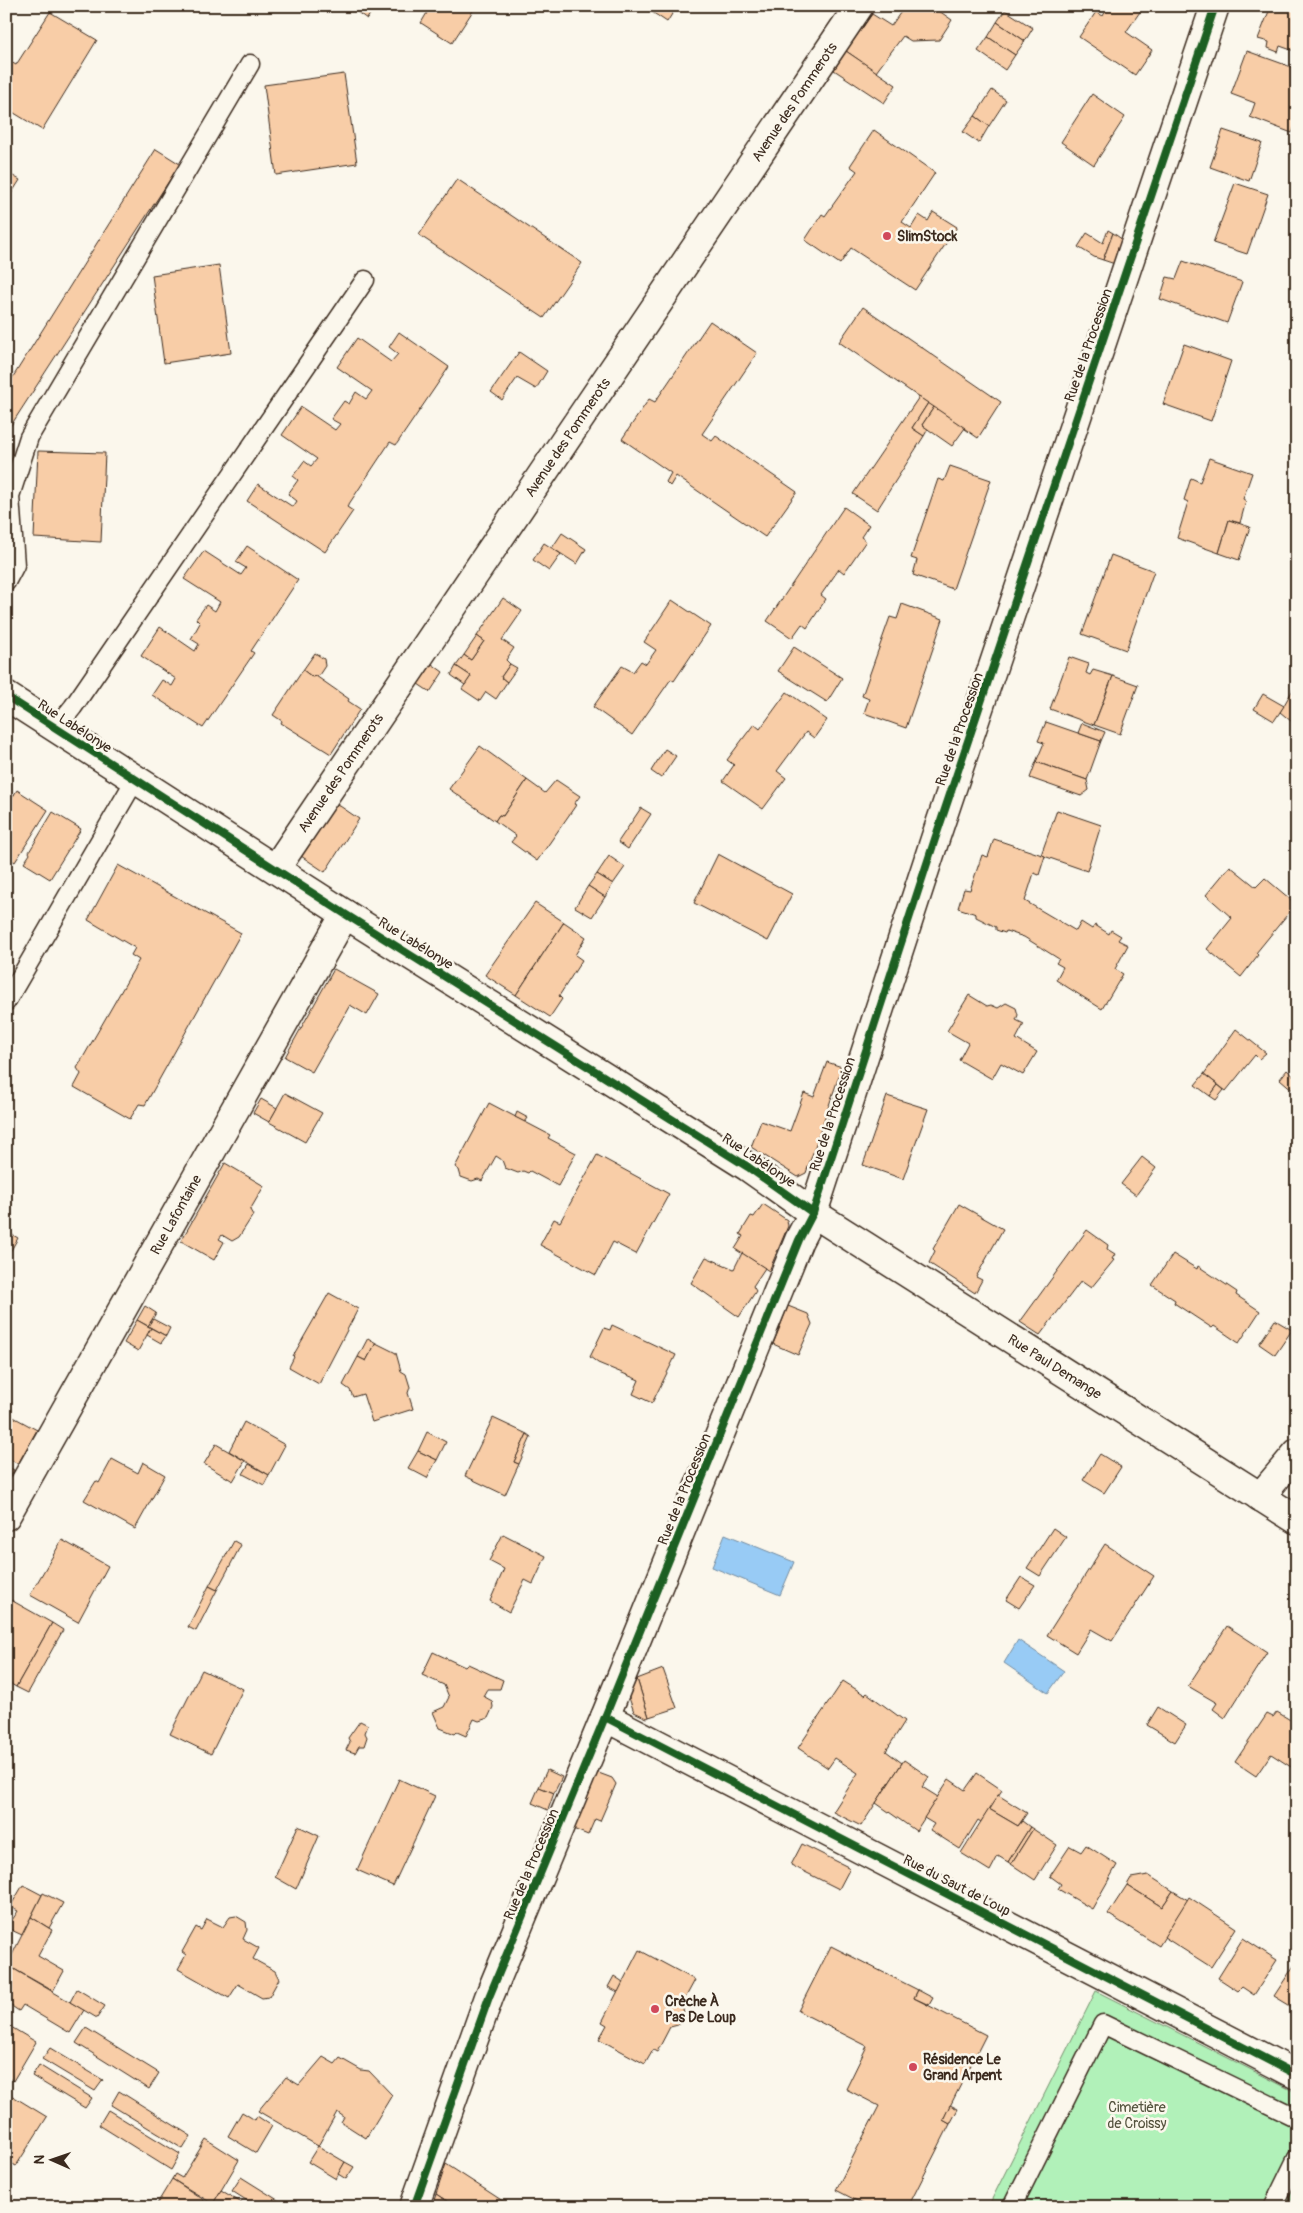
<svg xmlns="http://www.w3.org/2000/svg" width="1303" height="2213" viewBox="0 0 1303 2213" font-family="Pangolin,sans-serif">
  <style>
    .green { fill: #b1f1b9; stroke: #768e6c }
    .water { fill: #98cbf5; stroke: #738b9f }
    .building { fill: #f8cda7; stroke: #3b2a1e }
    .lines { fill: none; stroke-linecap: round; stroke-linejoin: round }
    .service-casing { stroke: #3b2a1e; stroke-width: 21 }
    .minor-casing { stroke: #3b2a1e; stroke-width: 31 }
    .secondary-casing { stroke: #3b2a1e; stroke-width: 31 }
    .service { stroke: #fbf7ec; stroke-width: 18 }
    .minor { stroke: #fbf7ec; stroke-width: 28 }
    .secondary { stroke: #fbf7ec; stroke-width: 28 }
    .cycleway-casing { stroke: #fbf7ec; stroke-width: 11 }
    .cycleway { stroke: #1b5e20; stroke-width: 8 }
    .poi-dot { fill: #d1495b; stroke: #fbf7ec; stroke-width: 2 }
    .labels { text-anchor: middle; stroke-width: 5; stroke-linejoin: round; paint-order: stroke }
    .street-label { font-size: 14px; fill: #3b2a1e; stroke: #fbf7ec }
    .poi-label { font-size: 14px; font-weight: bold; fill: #3b2a1e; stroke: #fbf7ec; text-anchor: start }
    .park-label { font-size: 14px; fill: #53523d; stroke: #fbf7ec }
  </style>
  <rect width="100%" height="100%" fill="#fbf7ec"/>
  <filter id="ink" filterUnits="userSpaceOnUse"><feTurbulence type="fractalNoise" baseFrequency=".02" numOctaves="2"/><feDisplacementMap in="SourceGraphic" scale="10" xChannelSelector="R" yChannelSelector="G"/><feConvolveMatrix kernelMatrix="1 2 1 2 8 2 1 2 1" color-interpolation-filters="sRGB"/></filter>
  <g filter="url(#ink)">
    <polygon class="green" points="1096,1991 1297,2093 1297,2207 988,2207"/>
    <g class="water">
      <polygon points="725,1534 794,1562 780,1595 712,1567"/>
      <polygon points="1018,1640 1064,1671 1048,1693 1004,1663"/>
    </g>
    <g class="building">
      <polygon points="349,6 375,6 367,19"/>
      <polygon points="431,6 476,6 452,43 421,23"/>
      <polygon points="643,6 677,6 667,22"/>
      <polygon points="905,6 932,6 952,20 939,40 911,41 903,36 876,72 846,51 872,14 891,26"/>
      <polygon points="1107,6 1144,6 1126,32 1152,50 1135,75 1079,37 1096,12 1103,16 1108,7"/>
      <polygon points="1271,6 1297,6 1297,52 1280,46 1278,52 1268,48 1269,42 1258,39"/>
      <polygon points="1005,10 1033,28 1025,41 997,22"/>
      <polygon points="50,12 97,40 42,130 6,108 6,66 9,61 16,65"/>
      <polygon points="997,22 1025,41 1015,55 988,37"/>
      <polygon points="988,37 1015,55 1005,70 978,51"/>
      <polygon points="846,51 896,85 884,103 834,70"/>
      <polygon points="1247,51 1297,69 1297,121 1292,133 1250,117 1255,103 1231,94"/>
      <polygon points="344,74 357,163 276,175 264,85"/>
      <polygon points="992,90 1006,100 989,126 975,116"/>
      <polygon points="1092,94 1125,117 1094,165 1061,142"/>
      <polygon points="975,116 989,126 979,143 963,132"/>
      <polygon points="874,130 935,173 902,222 911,228 919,215 928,221 933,212 957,227 915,290 851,248 840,264 805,240 822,214 825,216 857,171 850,166"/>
      <polygon points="1223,130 1262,143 1249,181 1210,167"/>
      <polygon points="156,149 180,164 6,433 6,388"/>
      <polygon points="6,172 20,180 6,202"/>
      <polygon points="457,179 582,263 544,318 419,235"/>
      <polygon points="1235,183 1268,194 1247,254 1213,243"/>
      <polygon points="1108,230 1113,233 1103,260 1094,257 1078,247 1087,233 1103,243"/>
      <polygon points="1113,233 1126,242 1118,265 1103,260"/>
      <polygon points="1183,261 1242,282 1227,323 1160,299 1167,277 1176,279"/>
      <polygon points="219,265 231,353 164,363 152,275"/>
      <polygon points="863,307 1001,402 978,438 839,342"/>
      <polygon points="710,321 757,353 702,434 712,441 716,436 797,492 765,537 676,476 670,486 666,482 671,473 622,439 649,399 655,402"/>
      <polygon points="399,332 449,367 396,445 390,442 347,507 353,511 325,552 247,501 258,484 293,507 297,501 288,494 298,480 293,476 304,461 311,466 317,459 282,435 301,407 335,430 340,424 331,419 344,401 349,404 356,392 366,399 372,391 337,367 357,338 391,362 398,354 389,347"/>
      <polygon points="1184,344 1231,361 1211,421 1163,404"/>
      <polygon points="519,352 547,371 536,389 517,378 502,400 491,392"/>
      <polygon points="919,397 928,403 912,428 924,436 877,510 853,494"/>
      <polygon points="928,403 934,407 922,425 928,429 924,436 912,428"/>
      <polygon points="934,407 965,428 952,446 922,425"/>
      <polygon points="38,451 105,453 101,542 34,538"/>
      <polygon points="1209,458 1252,473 1243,499 1246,501 1240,523 1229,520 1219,553 1177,538 1188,502 1184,500 1191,478 1200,482"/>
      <polygon points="950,466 991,480 953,589 913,575 917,560 911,558 938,479 944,481"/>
      <polygon points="844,507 869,525 861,537 866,541 844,573 839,569 821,595 826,599 807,628 802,624 792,638 767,621"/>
      <polygon points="1229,520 1250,527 1239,560 1219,553"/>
      <polygon points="562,533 586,549 577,564 552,548"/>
      <polygon points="544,543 561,554 549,571 533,560"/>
      <polygon points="247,546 298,580 251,651 254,653 203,728 152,695 162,680 172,686 176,679 141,656 160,627 195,651 199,644 191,639 200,623 196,619 206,605 215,611 220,602 184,579 204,551 241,575 246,568 236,562"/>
      <polygon points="1111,555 1154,571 1126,650 1082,634"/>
      <polygon points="503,598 522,611 502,640 514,648 506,660 510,664 501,677 507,682 496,699 486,692 480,701 462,689 471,676 456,666 464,655 471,660 484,641 477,636"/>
      <polygon points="672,600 711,626 674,681 671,679 632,735 593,707 622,666 633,672 641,661 646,664 656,650 644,642"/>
      <polygon points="902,604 943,619 906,728 864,713 869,699 862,696 890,617 897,619"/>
      <polygon points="477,636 484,641 471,660 464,655"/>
      <polygon points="794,647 842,678 827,702 778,671"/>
      <polygon points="315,653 324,659 325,666 319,675 312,677 303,670"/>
      <polygon points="1069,657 1089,664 1086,673 1090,675 1093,670 1113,676 1094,725 1050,709"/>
      <polygon points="432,664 443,672 430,692 418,684"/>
      <polygon points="510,664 517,668 507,682 501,677"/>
      <polygon points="456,666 471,676 465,685 451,675"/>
      <polygon points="303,670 312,677 316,676 349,699 348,701 360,709 331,754 281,723 282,721 273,715"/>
      <polygon points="1113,676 1138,685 1120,734 1094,725"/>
      <polygon points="1295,686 1297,687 1297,726 1280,712"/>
      <polygon points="787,692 827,720 814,738 806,732 777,771 786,778 763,809 723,781 734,765 727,760 754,724 760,729"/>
      <polygon points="1263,694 1284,706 1274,721 1254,709"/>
      <polygon points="1046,722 1101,741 1087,780 1036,762 1044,743 1038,741"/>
      <polygon points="1082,723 1105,732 1101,741 1078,733"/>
      <polygon points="480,746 527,780 503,816 499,815 495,821 449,789"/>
      <polygon points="665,749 676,756 661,778 651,771"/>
      <polygon points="1036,762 1087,780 1089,790 1081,796 1030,778"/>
      <polygon points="527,780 545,793 556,780 580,796 574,804 576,805 537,861 511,842 516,836 495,821 499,815 503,816"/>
      <polygon points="17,790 48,810 15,862 6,857 6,808"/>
      <polygon points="337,804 359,819 325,872 301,856"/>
      <polygon points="641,808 651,814 628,849 618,842"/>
      <polygon points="1057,810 1101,825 1087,871 1041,855"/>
      <polygon points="53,812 81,829 50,879 24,863 30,854 29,852"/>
      <polygon points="994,839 1045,856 1039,875 1034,873 1025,901 1076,931 1081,922 1092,929 1095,925 1109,934 1111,930 1121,936 1118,940 1128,945 1115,969 1123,974 1102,1009 1056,980 1063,967 1056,963 1059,959 1024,937 1006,931 1005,933 996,930 996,927 976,917 976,914 958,908 964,889 970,890 982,855 988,857"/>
      <polygon points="718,854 792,894 768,941 694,903"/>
      <polygon points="609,856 625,867 613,884 597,874"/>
      <polygon points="118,865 241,933 145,1105 139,1104 130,1119 74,1087 81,1074 77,1068 139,960 131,955 135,948 88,920"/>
      <polygon points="1230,866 1256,887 1265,878 1296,904 1256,953 1258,955 1241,977 1207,949 1232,918 1206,895"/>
      <polygon points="597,874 613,884 605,897 588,886"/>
      <polygon points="588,886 605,897 592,917 575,907"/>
      <polygon points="535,903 564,922 516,995 485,975"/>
      <polygon points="564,922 586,937 575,955 582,960 559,996 562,999 550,1017 516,995"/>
      <polygon points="334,969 379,994 367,1015 350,1005 312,1072 285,1057"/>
      <polygon points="969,995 987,1006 991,1005 998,1008 1006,1003 1016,1008 1018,1015 1016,1020 1024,1024 1016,1039 1037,1052 1023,1075 1001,1063 992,1079 959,1060 968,1043 947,1031"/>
      <polygon points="1236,1029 1266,1053 1259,1059 1255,1055 1226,1091 1204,1074"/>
      <polygon points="827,1062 842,1067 806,1173 798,1177 751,1147 761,1121 790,1131 804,1093 814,1097"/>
      <polygon points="1287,1070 1297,1079 1297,1089 1294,1091 1280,1079"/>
      <polygon points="1204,1074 1218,1085 1210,1096 1195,1085"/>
      <polygon points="1218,1085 1224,1090 1216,1100 1210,1096"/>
      <polygon points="285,1093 322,1113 305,1142 269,1122"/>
      <polygon points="887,1096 928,1109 903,1179 863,1165"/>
      <polygon points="261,1099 277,1108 269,1122 253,1113"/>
      <polygon points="489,1103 550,1135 548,1138 576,1153 558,1186 530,1171 528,1173 523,1171 518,1173 505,1168 502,1160 496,1156 482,1181 478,1179 472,1181 461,1177 459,1170 455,1167"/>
      <polygon points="517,1112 528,1118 525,1122 515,1117"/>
      <polygon points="597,1155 669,1194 636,1254 613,1242 596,1275 540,1245 554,1219 560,1222"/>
      <polygon points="1142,1157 1156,1168 1136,1195 1121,1184"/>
      <polygon points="225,1163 264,1186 250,1210 253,1215 239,1237 232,1241 222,1235 219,1239 224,1242 214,1260 181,1241"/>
      <polygon points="763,1204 787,1220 788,1226 769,1271 735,1249 743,1236 740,1234 751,1216 754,1217"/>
      <polygon points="959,1204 1003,1229 976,1277 982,1280 975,1293 929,1263 935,1251 933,1249"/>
      <polygon points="1087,1230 1108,1245 1107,1249 1115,1254 1112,1259 1114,1260 1091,1288 1081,1281 1040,1335 1020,1322"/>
      <polygon points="6,1231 18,1238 6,1259"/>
      <polygon points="742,1253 765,1268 753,1286 756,1291 739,1317 691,1283 706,1257 734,1269"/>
      <polygon points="1173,1254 1197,1269 1198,1266 1237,1292 1236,1295 1260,1311 1239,1343 1214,1326 1212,1328 1174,1303 1175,1300 1152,1285"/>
      <polygon points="329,1293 358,1309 319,1384 289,1367 294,1357 293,1356"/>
      <polygon points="145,1306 156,1313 148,1326 137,1320"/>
      <polygon points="788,1306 808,1314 812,1324 798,1355 773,1344"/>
      <polygon points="153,1319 170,1328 166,1336 148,1326"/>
      <polygon points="137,1320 151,1328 138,1351 124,1343"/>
      <polygon points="1275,1320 1292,1330 1275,1355 1259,1344"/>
      <polygon points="612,1325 676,1355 652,1403 633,1394 639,1380 598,1363 590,1357 604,1328 610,1330"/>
      <polygon points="151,1328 166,1336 161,1343 147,1335"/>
      <polygon points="368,1338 376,1343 366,1361 358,1357"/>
      <polygon points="376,1343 396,1353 401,1371 406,1374 410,1387 408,1393 413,1409 372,1422 363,1394 353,1397 350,1390 343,1385 358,1357 366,1361"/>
      <polygon points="6,1413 37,1430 18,1464 6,1457"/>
      <polygon points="493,1418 527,1434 514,1462 519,1464 505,1495 465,1476"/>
      <polygon points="244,1422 285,1445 269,1475 229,1451"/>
      <polygon points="427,1432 446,1442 437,1460 418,1451"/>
      <polygon points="527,1434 531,1437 519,1464 514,1462"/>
      <polygon points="216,1444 245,1461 233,1481 204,1464"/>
      <polygon points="418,1451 437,1460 427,1478 408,1468"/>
      <polygon points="1100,1454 1121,1467 1104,1493 1083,1480"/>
      <polygon points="112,1459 138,1473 143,1462 165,1475 135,1529 84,1500 96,1481 99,1483"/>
      <polygon points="249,1464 269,1475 264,1485 243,1474"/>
      <polygon points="6,1466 14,1470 6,1484"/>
      <polygon points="1053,1528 1066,1537 1040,1576 1027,1568"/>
      <polygon points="503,1534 546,1556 533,1584 525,1580 509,1612 490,1601 504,1569 489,1561"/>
      <polygon points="62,1540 108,1566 78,1622 30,1595"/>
      <polygon points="234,1541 241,1545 217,1590 209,1586"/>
      <polygon points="1105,1544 1154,1576 1112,1641 1091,1629 1076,1653 1047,1635"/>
      <polygon points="1021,1577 1035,1585 1019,1608 1006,1600"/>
      <polygon points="209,1586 217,1590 196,1631 188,1627"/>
      <polygon points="11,1600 52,1623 16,1687 6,1681 6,1609"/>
      <polygon points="52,1623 63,1630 28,1693 16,1687"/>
      <polygon points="1227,1626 1267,1652 1225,1718 1213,1709 1217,1703 1188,1686"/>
      <polygon points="433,1652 465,1667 468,1664 503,1680 500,1689 487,1689 483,1696 492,1701 493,1707 488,1718 479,1721 474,1719 466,1736 457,1732 455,1734 440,1728 433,1712 444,1707 449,1697 444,1685 422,1675"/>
      <polygon points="663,1669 677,1708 649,1717 637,1679"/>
      <polygon points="202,1670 243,1689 211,1754 170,1734"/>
      <polygon points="637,1679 649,1717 647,1718 634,1712 628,1695"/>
      <polygon points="843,1681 865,1695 867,1693 905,1721 886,1751 902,1763 861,1826 833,1812 858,1773 835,1758 828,1768 798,1748"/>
      <polygon points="1158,1707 1186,1725 1175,1742 1147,1725"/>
      <polygon points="1277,1712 1297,1724 1297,1757 1291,1767 1271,1754 1256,1776 1235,1762 1267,1714 1273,1717"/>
      <polygon points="360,1721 368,1725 365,1733 367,1737 364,1746 359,1746 355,1753 346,1750 350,1742 348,1738"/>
      <polygon points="904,1760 929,1777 922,1787 938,1797 916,1831 876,1803"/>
      <polygon points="547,1770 562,1777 554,1793 539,1787"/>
      <polygon points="596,1772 612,1778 616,1784 600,1821 595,1819 588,1835 573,1829"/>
      <polygon points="977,1773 1002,1790 981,1822 978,1820 960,1849 930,1830 934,1824 924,1818 949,1779 965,1790"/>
      <polygon points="399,1779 435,1796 393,1886 357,1870"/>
      <polygon points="539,1787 554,1793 548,1810 532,1803"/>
      <polygon points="998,1795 1027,1813 1018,1826 989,1809"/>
      <polygon points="989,1809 1018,1826 1022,1821 1030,1827 1008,1862 998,1856 990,1871 961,1853"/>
      <polygon points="298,1826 319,1836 296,1889 275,1877"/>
      <polygon points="1030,1827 1033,1829 1011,1864 1008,1862"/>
      <polygon points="1033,1829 1057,1845 1035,1880 1011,1864"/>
      <polygon points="802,1844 850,1868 839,1889 791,1865"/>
      <polygon points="1086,1845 1117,1865 1092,1909 1058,1889 1061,1884 1050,1876 1070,1846 1081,1852"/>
      <polygon points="1148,1875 1173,1891 1162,1907 1127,1885 1131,1878"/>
      <polygon points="23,1885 42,1895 22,1935 7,1928 18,1911 10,1907"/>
      <polygon points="1127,1885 1162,1907 1173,1891 1188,1900 1159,1946 1108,1914"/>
      <polygon points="43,1893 63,1903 49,1928 31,1917"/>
      <polygon points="1189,1897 1236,1928 1211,1967 1164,1937"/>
      <polygon points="236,1916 246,1922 247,1930 243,1939 259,1948 253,1959 275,1971 279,1979 269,1997 262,1998 238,1984 229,1998 178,1969 186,1955 182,1952 196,1927 201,1930 207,1919 223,1927 230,1917"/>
      <polygon points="31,1917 52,1930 38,1956 64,1971 53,1991 7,1965"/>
      <polygon points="1243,1938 1277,1960 1254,1995 1242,1987 1238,1991 1218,1978"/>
      <polygon points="831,1946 918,1990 914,1998 986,2035 943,2120 950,2124 908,2207 869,2207 836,2190 879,2106 846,2089 867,2046 798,2011"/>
      <polygon points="639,1950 695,1980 682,2004 684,2013 678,2025 670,2027 657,2052 653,2050 645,2064 599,2039 607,2025 602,2022"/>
      <polygon points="1297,1961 1297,2010 1274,1996"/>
      <polygon points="7,1965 84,2010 70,2033 23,2005 19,2011 7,2003 6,2005"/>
      <polygon points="614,1976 623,1982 618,1992 608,1987"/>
      <polygon points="77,1989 105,2006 97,2018 70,2002"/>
      <polygon points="918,1990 933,1998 929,2005 914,1998"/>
      <polygon points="6,2024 36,2042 13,2081 6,2076"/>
      <polygon points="86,2028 159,2073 149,2089 76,2043"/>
      <polygon points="50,2048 103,2080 95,2091 42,2059"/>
      <polygon points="323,2057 335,2064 340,2058 361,2070 369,2071 392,2095 366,2138 341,2122 344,2117 337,2112 318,2146 258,2111 286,2077 299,2085"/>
      <polygon points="39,2065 92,2098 85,2108 32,2076"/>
      <polygon points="119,2091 191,2136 183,2149 111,2105"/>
      <polygon points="6,2092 47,2117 16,2166 6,2160"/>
      <polygon points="950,2105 958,2109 950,2124 943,2120"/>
      <polygon points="108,2110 180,2154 171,2170 99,2125"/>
      <polygon points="242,2112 255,2120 257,2116 272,2126 256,2153 228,2136"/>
      <polygon points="206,2139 239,2160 213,2204 172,2179 175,2174 182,2178"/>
      <polygon points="318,2146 345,2162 336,2179 308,2162"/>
      <polygon points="345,2162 354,2167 346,2179 338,2174"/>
      <polygon points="446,2164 512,2207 456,2207 436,2194"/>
      <polygon points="241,2177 289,2207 257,2207 232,2191"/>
      <polygon points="172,2179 204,2200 200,2207 155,2207"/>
      <polygon points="221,2190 248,2207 217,2207 213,2204"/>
      <polygon points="436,2194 456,2207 432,2207"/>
    </g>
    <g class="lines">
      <defs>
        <g id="service">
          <polyline points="6,582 15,565 10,496 29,437 250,64"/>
          <polyline points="56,728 73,707 365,280"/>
          <polyline points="6,1002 135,780"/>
          <polyline points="1012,2207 1103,2024 1297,2118"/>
          <polyline points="1273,2207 1297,2158"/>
        </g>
        <g id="minor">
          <path id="s1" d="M276,868L859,6"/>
          <path id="s2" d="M6,1516L345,914"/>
          <polyline points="605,1717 1297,2075"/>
          <polyline points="414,2207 489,1997 605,1717 799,1240 813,1213 935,839 1215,6"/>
        </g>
        <g id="secondary">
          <path id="s3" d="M6,696L345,914L748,1167L813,1213L1297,1520"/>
          <polyline points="1260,1497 1297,1453"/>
        </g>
      </defs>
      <use href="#service" class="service-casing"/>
      <use href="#minor" class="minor-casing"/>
      <use href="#secondary" class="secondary-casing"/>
      <use href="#service" class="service"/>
      <use href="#minor" class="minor"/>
      <use href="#secondary" class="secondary"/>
      <defs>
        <g id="cycleway">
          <polyline points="6,696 345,914 748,1167 813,1213"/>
          <polyline points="605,1717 1297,2075"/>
          <polyline points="414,2207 489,1997 605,1717 799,1240 813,1213 935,839 1215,6"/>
        </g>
      </defs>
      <use href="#cycleway" class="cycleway-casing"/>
      <use href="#cycleway" class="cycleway"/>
    </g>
  </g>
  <g class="poi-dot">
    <circle cx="887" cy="236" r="5"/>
    <circle cx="655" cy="2009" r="5"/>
    <circle cx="913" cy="2067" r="5"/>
  </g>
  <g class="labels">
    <g class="street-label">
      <text dy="5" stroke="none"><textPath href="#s1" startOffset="925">Avenue des Pommerots</textPath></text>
      <text transform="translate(1088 345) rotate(-71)" y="5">Rue de la Procession</text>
      <text dy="5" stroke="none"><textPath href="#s1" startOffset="520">Avenue des Pommerots</textPath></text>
      <text transform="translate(75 726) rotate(33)" y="5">Rue Labélonye</text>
      <text transform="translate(959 729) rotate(-71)" y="5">Rue de la Procession</text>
      <text dy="5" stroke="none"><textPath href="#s1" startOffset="115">Avenue des Pommerots</textPath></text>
      <text transform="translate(416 943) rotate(32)" y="5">Rue Labélonye</text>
      <text transform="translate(832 1114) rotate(-72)" y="5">Rue de la Procession</text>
      <text transform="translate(759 1160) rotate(34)" y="5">Rue Labélonye</text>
      <text dy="5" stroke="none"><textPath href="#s2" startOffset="346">Rue Lafontaine</textPath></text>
      <text dy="5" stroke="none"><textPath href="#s3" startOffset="1245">Rue Paul Demange</textPath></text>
      <text transform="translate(684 1489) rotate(-68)" y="5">Rue de la Procession</text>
      <text transform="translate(531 1864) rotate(-67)" y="5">Rue de la Procession</text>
      <text transform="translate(957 1885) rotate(27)" y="5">Rue du Saut de Loup</text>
    </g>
    <g class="poi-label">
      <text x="897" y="241">SlimStock</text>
      <text x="665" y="2006">Crèche À<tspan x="665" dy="16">Pas De Loup</tspan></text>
      <text x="923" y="2064">Résidence Le<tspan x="923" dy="16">Grand Arpent</tspan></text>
    </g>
    <g class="park-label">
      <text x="1137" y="2112">Cimetière<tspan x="1137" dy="16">de Croissy</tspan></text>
    </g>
  </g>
  <rect width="1303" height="2213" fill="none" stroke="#fbf7ec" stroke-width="25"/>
  <rect x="12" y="12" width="1278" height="2188" fill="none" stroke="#3b2a1e" stroke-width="2" filter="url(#ink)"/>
  <g transform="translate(52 2160) rotate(272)" stroke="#fbf7ec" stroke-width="4" paint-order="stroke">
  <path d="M0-4L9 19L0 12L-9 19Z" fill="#3b2a1e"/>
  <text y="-8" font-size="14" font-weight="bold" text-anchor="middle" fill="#3b2a1e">N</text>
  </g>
</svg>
